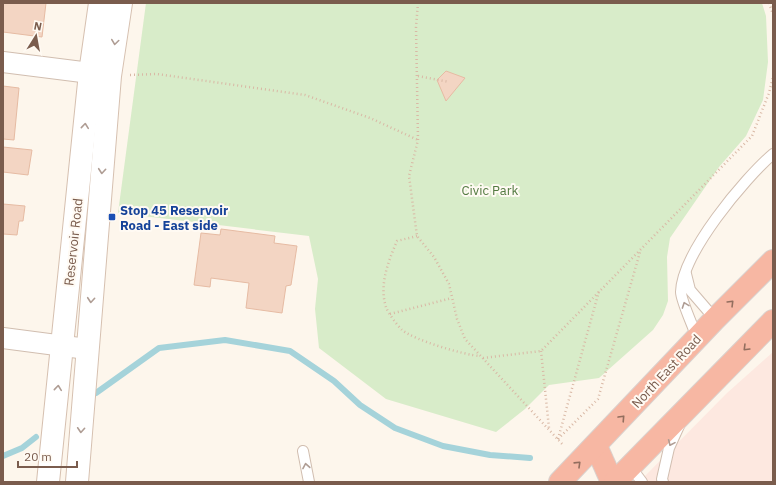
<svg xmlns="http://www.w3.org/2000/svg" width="776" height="485" viewBox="0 0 776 485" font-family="'IBM Plex Sans',sans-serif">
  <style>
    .commercial { fill: #fde8e0 }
    .green { fill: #d8ecc9 }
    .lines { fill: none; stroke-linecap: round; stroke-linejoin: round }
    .stream { stroke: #a5d3da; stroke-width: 6 }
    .building { fill: #f3d5c3; stroke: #e6bba3 }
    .lane-casing { stroke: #d1beb0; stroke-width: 12 }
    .street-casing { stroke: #d1beb0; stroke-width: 22 }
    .secondary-casing { stroke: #d6c0b0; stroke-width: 24 }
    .highway-casing { stroke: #dad1cd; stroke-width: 24 }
    .path { stroke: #d9b8a5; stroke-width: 2.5; stroke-dasharray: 1 3; stroke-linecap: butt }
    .lane { stroke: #fff; stroke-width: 10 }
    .street { stroke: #fff; stroke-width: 20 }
    .secondary { stroke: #fff; stroke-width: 22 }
    .highway { stroke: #f7b7a3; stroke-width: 22 }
    .oneway { stroke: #af9d94 }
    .oneway2 { stroke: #936e5e }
    .transit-dot { fill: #1a4fb4; stroke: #fffaf3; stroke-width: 1.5 }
    .labels { text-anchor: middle; stroke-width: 4; stroke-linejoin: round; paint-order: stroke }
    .park-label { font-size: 13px; fill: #537a41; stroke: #fffaf3 }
    .transit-label { font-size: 13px; font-weight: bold; fill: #164399; stroke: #fffaf3; text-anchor: start }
    .street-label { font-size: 13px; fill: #7a5c4d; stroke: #fffaf3 }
  </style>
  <rect width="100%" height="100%" fill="#fdf6ec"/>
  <polygon class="commercial" points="773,352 773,482 639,482 727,393"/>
  <polygon class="green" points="146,3 762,3 766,16 768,62 763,100 746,136 719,167 670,238 667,257 668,301 663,315 653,330 599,378 549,385 525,409 496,432 386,399 319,348 315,309 318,279 309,236 118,213"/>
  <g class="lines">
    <g class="stream">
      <polyline points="96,393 159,348 225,340 290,351 334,381 360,405 395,428 443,446 490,455 530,458"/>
      <polyline points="3,456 22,448 36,437"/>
    </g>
  </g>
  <g class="building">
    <polygon points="3,3 46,3 42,37 3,32"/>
    <polygon points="446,71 465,78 446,101 437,80"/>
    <polygon points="3,86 19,88 14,140 3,139"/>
    <polygon points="3,147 32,150 28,175 3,172"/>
    <polygon points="3,204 25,206 23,221 19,221 17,235 3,234"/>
    <polygon points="221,229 275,236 274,243 297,246 291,285 286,286 282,313 246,308 249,283 211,278 210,287 194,285 201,233 220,235"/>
  </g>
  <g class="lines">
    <defs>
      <g id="lane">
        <polyline points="686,274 690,290 715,319"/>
        <path d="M697,338C694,328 681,301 681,292C682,253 744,179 773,154"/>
        <polyline points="303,451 309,482"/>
        <polyline points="630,466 642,482"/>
        <polyline points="663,482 662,479 669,448 679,426"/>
      </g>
      <g id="street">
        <polyline points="3,62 106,75"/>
        <polyline points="3,338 87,349"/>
      </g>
      <g id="secondary">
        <polyline points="48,482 90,73 100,3"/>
        <polyline points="77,482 110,76 121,3"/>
      </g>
      <g id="highway">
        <polyline points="596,446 612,482"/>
        <polyline points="560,482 715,319 773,261"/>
        <polyline points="615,482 773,321"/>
      </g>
    </defs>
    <use href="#lane" class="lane-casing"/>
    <use href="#street" class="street-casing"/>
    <use href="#secondary" class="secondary-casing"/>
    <use href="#highway" class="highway-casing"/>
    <g class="path">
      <polyline points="418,3 416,27 418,140 409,176 417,236 434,257 449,284 457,319 465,339 564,446"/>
      <polyline points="769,3 773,14"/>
      <polyline points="130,75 157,74 305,95 370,118 418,140"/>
      <polyline points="418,76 449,82"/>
      <path d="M417,236L397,241C388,262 379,285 386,307C388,313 397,325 402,330C414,340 464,355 480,356"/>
      <polyline points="390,314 452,298"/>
      <polyline points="541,351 549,428"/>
      <polyline points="483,358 541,351 752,136 769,93 773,77"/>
      <polyline points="558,439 598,399 640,252"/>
      <polyline points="558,439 599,291"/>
    </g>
    <use href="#lane" class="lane"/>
    <use href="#street" class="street"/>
    <use href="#secondary" class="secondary"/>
    <use href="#highway" class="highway"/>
  </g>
  <defs><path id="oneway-chevron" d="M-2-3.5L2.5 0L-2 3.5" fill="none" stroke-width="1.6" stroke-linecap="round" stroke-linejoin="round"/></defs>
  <g class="oneway">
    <use href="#oneway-chevron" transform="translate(115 42) rotate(98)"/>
    <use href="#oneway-chevron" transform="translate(85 126) rotate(-84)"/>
    <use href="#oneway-chevron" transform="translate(102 171) rotate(95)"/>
    <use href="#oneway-chevron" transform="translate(91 300) rotate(95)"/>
    <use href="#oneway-chevron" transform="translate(685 305) rotate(-110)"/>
    <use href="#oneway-chevron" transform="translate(58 388) rotate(-84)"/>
    <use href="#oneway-chevron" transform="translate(81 430) rotate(94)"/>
    <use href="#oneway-chevron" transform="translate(671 443) rotate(114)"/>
    <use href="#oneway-chevron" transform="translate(306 466) rotate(-100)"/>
  </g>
  <g class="oneway2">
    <use href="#oneway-chevron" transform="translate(731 303) rotate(-45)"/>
    <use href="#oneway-chevron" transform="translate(746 348) rotate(135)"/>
    <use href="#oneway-chevron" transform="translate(622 418) rotate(-47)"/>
    <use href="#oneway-chevron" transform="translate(578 464) rotate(-44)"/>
  </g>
  <rect class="transit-dot" x="108" y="213" width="8" height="8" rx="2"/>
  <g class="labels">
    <g class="park-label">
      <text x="490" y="195">Civic Park</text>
    </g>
    <g class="transit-label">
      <text x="120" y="215">Stop 45 Reservoir<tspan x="120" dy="15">Road - East side</tspan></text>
    </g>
    <g class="street-label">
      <text transform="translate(73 242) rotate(-84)" y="5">Reservoir Road</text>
      <text transform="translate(666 371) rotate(-47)" y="5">North East Road</text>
    </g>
  </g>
  <rect width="776" height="485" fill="none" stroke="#7a5c4d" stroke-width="8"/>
  <g transform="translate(36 36) rotate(11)" stroke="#fffaf3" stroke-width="3" paint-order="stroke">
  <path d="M0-3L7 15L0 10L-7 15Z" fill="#7a5c4d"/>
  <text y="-6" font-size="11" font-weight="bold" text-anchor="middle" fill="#7a5c4d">N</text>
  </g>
  <path d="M18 461v6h59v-6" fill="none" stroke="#7a5c4d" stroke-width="2"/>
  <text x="24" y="461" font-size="12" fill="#7a5c4d" stroke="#fffaf3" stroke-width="3" paint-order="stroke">20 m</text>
</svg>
